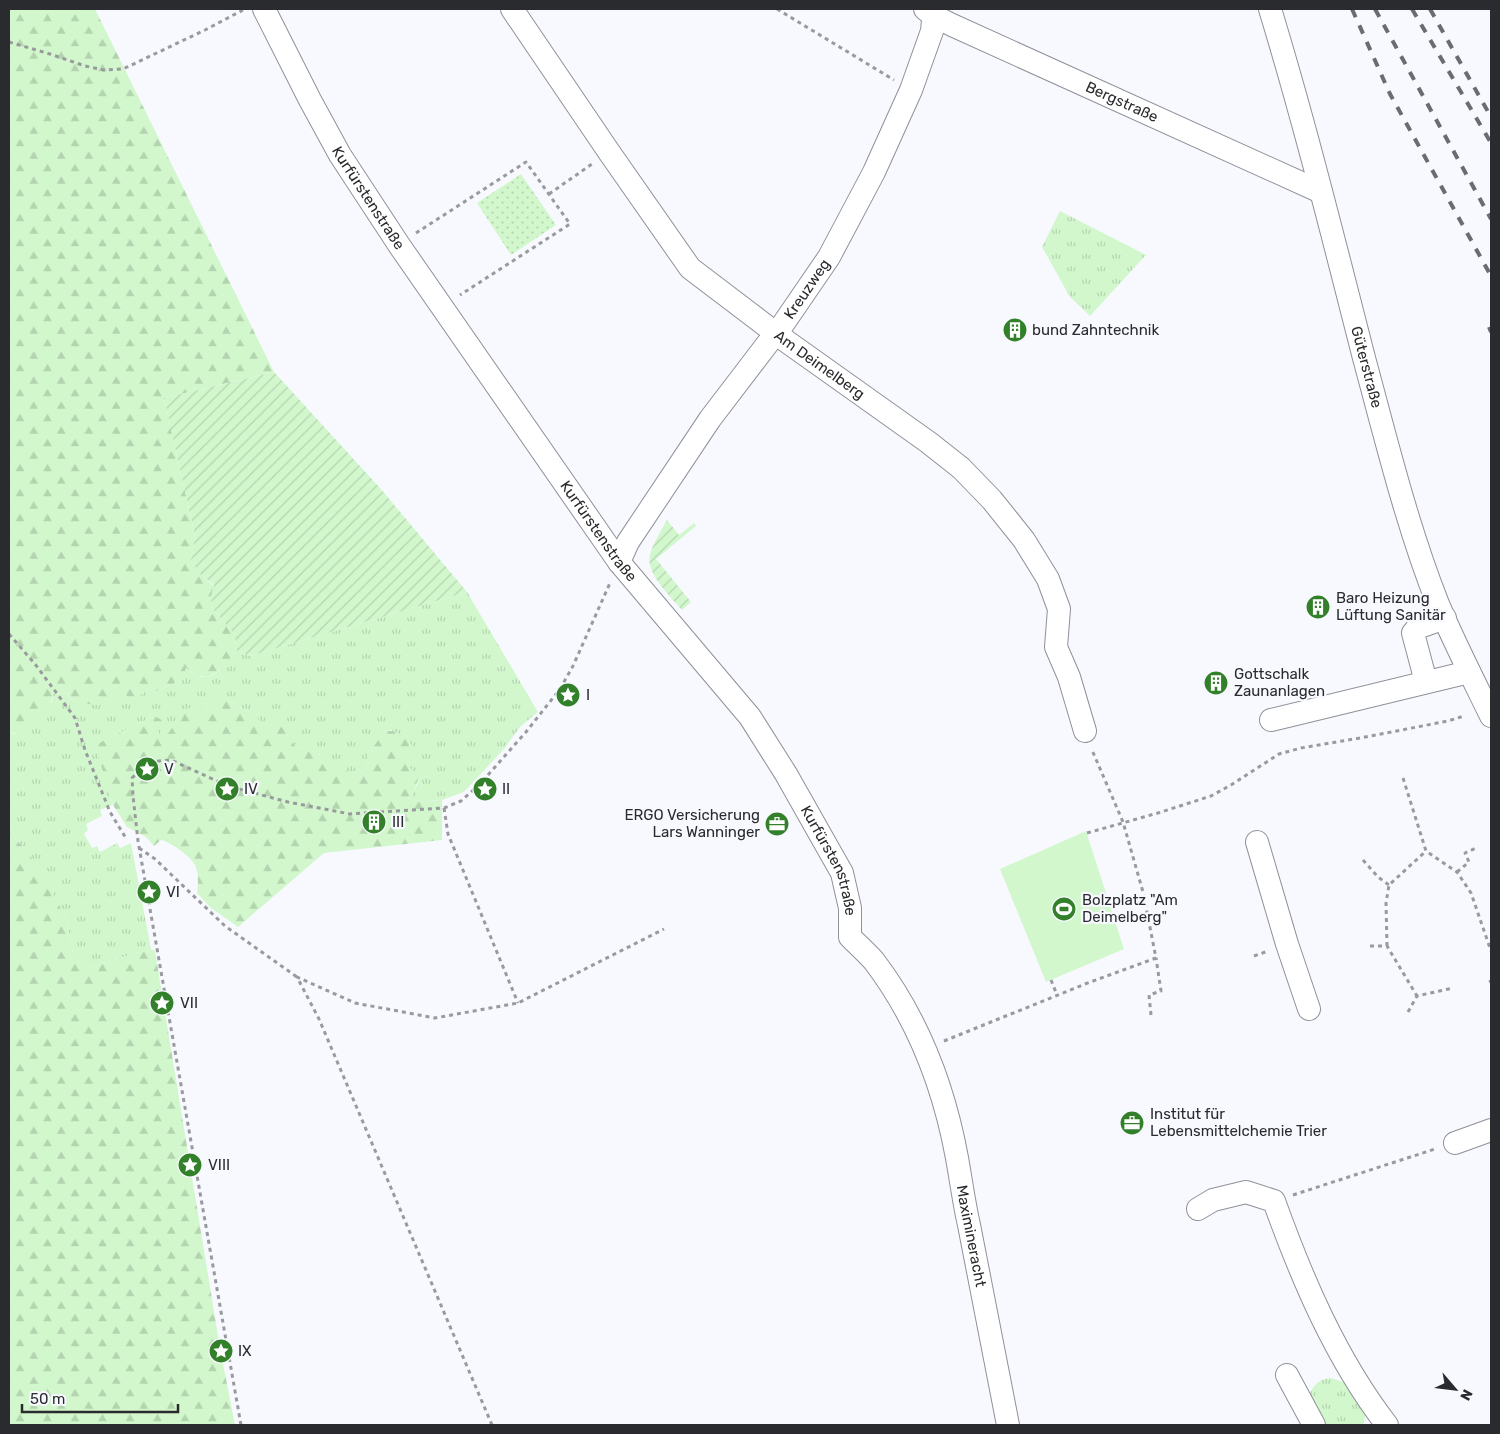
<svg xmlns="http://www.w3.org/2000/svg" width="1500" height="1434" viewBox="0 0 1500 1434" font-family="Rubik,sans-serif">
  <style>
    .grass { fill: url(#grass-tufts) }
    .forest { fill: url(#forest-firs) }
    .park { fill: url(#park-dots) }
    .garden { fill: url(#garden-furrows) }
    .pitch { fill: #d2f7cd }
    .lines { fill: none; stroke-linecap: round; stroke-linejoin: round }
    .minor-casing { stroke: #8f919a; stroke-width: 24 }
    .path { stroke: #999a9e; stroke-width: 3; stroke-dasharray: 4 4; stroke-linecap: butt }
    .minor { stroke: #fff; stroke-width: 22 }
    .rail { stroke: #6b6c70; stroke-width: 4; stroke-dasharray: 9 9; stroke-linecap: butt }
    .labels { text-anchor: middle; stroke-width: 4.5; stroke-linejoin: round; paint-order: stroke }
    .street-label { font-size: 15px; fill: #2a2b2e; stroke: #f8f9ff }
    .poi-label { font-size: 15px; fill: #2a2b2e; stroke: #f8f9ff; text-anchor: start }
  </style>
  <defs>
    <pattern id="grass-tufts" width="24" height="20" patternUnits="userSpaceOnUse" patternTransform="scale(1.25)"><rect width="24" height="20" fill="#d2f7cd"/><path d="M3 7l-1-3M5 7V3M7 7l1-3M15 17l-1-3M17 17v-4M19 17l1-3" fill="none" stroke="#b4d4b0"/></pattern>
    <pattern id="forest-firs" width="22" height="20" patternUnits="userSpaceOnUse" patternTransform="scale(1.25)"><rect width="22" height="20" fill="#d2f7cd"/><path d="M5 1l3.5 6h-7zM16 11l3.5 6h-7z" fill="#b4d4b0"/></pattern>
    <pattern id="park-dots" width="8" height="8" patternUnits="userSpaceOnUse" patternTransform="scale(1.25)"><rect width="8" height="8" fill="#d2f7cd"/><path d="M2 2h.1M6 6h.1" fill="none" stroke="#b4d4b0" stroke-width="1.8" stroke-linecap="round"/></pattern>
    <pattern id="garden-furrows" width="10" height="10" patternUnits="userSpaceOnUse" patternTransform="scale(1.25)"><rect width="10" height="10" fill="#d2f7cd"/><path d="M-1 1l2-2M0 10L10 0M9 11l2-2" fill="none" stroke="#b4d4b0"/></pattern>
  </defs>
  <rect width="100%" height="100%" fill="#f8f9ff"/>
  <g class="grass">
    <polygon points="1060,211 1146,255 1090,316 1070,297 1042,247"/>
    <path d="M467,592L538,712L521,726L503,750L464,792L442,800L412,802V794L418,783L408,766L392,730L385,731L368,754L366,771L351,773C333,762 316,750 296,747L282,725H263L254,715L239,708L229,700L208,703L203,715L160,743L154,716L96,745L113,805L100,810L102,816L86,824L88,830L84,834L92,848L97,846L100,852L117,843L120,848L131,843L151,949L91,967L79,963L73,953L65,916L25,848L16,840L11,829H9V732L15,734L37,712L52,702L53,694L65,693L76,703L126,695L146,688L154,692L182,680L186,668C189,670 192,674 195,675C214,684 228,662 236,650L250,656Z"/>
    <path d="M1331,1378L1346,1383L1366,1413L1363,1425H1322L1309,1394C1315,1384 1319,1379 1331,1378Z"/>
  </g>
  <g class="forest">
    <path d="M9,9H95L274,372L164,398L195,536L191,560L199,573L214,586L211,597L212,608L235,635L236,650L224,668L208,677L196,676L186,668L182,680L154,692L146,688L138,699H130L126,695L116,701L106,698L100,705L76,703L65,693L53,694C51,706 48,708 37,712V718C29,729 23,736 9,732Z"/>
    <path d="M218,695L229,700L239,708L255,715L263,725H282L292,733V741L296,747C316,750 333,762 351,773L366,771L368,754L385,731C399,729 409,740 416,751L406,758L408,766L418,775C418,787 411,790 412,802L442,800V840L324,853L238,927L211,908L197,893C198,884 199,873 195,865C191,857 169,841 161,840L154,846L146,837L127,827L113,805L95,745L154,716L164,721L158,727L161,742L188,708L196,710L203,715L208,703Z"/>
    <polygon points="9,829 11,829 16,840 25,848 43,875 65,916 73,953 79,963 91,967 151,949 155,951 220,1348 235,1425 9,1425"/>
  </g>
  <polygon class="park" points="521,174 556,225 511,255 477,203"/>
  <g class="garden">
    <polygon points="274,372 380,488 467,592 250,656 236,650 235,635 212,608 211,597 214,585 199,573 191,560 195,536 164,398"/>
    <path d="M667,520L679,535L694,523L696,526L656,559L691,602L682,610C671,597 645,573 650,555C653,543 661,531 667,520Z"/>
  </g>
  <polygon class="pitch" points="1086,831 1124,949 1046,982 1000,869"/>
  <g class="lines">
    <defs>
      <g id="minor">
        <path id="s1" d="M264,9L310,100L340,155L399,245L619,562L750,717L786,774L842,873L850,908V937C858,945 867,953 874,961C918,1019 944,1087 957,1158C961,1180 964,1203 969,1225C982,1292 995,1359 1008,1425"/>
        <path id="s2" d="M512,9L609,152L690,268L786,341L928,442L961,468L992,500L1024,540L1048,579L1059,609L1056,647L1069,677L1085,731"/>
        <path id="s3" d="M925,9L934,16L952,25L1321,192"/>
        <path id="s4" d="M1270,9C1305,124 1334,241 1364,358C1386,439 1407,526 1438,604C1454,642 1473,679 1491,716"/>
        <path id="s5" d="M619,562L628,542L710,419L768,343L777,333L829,257L874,172L911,90L932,31L934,9"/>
        <polyline points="1426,682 1413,633 1417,628 1445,618"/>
        <polyline points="1271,720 1469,672"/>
        <polyline points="1257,842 1287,944 1309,1009"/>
        <polyline points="1455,1143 1491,1130"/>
        <path d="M1198,1209L1213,1200L1246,1192L1274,1201C1302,1279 1336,1359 1387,1425"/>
        <polyline points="1287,1375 1314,1425"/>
      </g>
    </defs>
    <use href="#minor" class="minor-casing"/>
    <g class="path">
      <polyline points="777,9 894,80"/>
      <polyline points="9,42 50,54 85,66 104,70 123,69 205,30 243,10"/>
      <polyline points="549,194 592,164"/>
      <polyline points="416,233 526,162 570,224 460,295"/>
      <polyline points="9,634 35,664 75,718 85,750 110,812 127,840"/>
      <polyline points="1403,778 1426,851 1457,872 1471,893 1491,951"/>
      <polyline points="444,808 448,834 518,1003"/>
      <polyline points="1087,833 1158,813 1211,796 1231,785 1279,754 1301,748 1360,738 1448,721 1464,716"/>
      <polyline points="139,848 155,859 225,926 297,977"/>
      <polyline points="1363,860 1378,877 1389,885"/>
      <polyline points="1457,872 1469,862 1465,853 1476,848"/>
      <polyline points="1370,946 1387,946 1417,996"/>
      <polyline points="1387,946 1386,903 1389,885 1426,851"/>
      <polyline points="1254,956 1268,951"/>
      <polyline points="1051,980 1057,995"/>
      <polyline points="1489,982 1491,981"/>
      <polyline points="1408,1012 1417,996 1453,988"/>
      <polyline points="1151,1015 1149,995 1161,991 1156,958"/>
      <polyline points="944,1041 1085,984 1156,958 1143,892 1123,822 1092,750"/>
      <polyline points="1293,1195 1435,1149"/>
      <polyline points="241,1425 138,841 133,796 132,778 148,762 171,760 228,786 288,802 350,814 444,808 461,801 480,784 526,732 560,689 573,666 610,583"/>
      <polyline points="492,1425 319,1019 297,977 355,1003 435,1018 518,1003 664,929"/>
    </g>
    <use href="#minor" class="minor"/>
    <g class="rail">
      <polyline points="1352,9 1390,94 1491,276"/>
      <polyline points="1375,9 1491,219"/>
      <polyline points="1412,9 1491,143"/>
      <polyline points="1430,9 1491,117"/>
      <polyline points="1489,327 1491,332"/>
    </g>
  </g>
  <defs>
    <symbol id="building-disc" viewBox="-11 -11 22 22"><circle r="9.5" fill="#33802a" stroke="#f8f9ff"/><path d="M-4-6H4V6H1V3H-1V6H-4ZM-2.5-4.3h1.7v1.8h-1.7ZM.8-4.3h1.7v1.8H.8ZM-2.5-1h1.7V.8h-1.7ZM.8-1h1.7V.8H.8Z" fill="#fff"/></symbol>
    <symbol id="sight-disc" viewBox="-11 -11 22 22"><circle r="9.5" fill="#33802a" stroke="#f8f9ff"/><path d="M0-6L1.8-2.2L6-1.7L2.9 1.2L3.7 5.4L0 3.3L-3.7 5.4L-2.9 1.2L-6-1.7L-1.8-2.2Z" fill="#fff"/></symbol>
    <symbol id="office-disc" viewBox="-11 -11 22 22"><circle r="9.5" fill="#33802a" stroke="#f8f9ff"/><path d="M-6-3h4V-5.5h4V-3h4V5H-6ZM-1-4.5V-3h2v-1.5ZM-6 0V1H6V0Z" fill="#fff"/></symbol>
    <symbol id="stadium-disc" viewBox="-11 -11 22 22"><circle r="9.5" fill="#33802a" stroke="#f8f9ff"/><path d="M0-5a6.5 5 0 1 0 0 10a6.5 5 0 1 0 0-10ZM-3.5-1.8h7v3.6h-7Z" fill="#fff"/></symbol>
  </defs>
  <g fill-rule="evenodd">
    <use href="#building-disc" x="1001" y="316" width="28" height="28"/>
    <use href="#building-disc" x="1304" y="593" width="28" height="28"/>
    <use href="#building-disc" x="1202" y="669" width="28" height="28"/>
    <use href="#sight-disc" x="554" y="681" width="28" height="28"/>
    <use href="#sight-disc" x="133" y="755" width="28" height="28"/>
    <use href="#sight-disc" x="213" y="775" width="28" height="28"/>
    <use href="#sight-disc" x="471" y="775" width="28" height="28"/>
    <use href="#building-disc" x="360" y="808" width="28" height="28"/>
    <use href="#office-disc" x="763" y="810" width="28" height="28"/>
    <use href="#sight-disc" x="135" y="878" width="28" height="28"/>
    <use href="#stadium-disc" x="1050" y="895" width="28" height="28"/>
    <use href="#sight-disc" x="148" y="989" width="28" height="28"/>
    <use href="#office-disc" x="1118" y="1109" width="28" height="28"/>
    <use href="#sight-disc" x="176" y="1151" width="28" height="28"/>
    <use href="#sight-disc" x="207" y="1337" width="28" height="28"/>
  </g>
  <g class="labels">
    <g class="street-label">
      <text dy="5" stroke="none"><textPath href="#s3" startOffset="218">Bergstraße</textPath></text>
      <text dy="5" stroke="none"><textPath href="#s1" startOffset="216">Kurfürstenstraße</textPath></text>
      <text dy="5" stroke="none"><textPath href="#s5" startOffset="332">Kreuzweg</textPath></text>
      <text dy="5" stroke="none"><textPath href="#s2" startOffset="476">Am Deimelberg</textPath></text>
      <text dy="5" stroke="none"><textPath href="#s4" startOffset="371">Güterstraße</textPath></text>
      <text dy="5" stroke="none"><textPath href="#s1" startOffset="621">Kurfürstenstraße</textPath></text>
      <text dy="5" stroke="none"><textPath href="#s1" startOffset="1026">Kurfürstenstraße</textPath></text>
      <text dy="5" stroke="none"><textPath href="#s1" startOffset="1436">Maximineracht</textPath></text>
    </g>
    <g class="poi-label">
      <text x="1032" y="335">bund Zahntechnik</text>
      <text x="1336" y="603">Baro Heizung<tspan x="1336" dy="17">Lüftung Sanitär</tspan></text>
      <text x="1234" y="679">Gottschalk<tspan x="1234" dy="17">Zaunanlagen</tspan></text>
      <text x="586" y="700">I</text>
      <text x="164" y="774">V</text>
      <text x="244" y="794">IV</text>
      <text x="502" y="794">II</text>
      <text x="760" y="820" text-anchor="end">ERGO Versicherung<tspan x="760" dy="17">Lars Wanninger</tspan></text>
      <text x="392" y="827">III</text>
      <text x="166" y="897">VI</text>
      <text x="1082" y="905">Bolzplatz "Am<tspan x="1082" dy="17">Deimelberg"</tspan></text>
      <text x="180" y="1008">VII</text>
      <text x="1150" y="1119">Institut für<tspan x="1150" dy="17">Lebensmittelchemie Trier</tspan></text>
      <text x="208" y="1170">VIII</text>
      <text x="238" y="1356">IX</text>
    </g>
  </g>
  <rect width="1500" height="1434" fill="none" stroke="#2a2b2e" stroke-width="20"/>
  <g transform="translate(1455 1389) rotate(118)" stroke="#f8f9ff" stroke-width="4" paint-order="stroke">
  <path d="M0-4L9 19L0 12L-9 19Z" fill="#2a2b2e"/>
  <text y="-8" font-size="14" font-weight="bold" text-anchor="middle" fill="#2a2b2e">N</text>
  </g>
  <path d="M22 1404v8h156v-8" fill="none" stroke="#2a2b2e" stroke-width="2.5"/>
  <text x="30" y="1404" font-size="15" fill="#2a2b2e" stroke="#f8f9ff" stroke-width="4" paint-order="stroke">50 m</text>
</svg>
